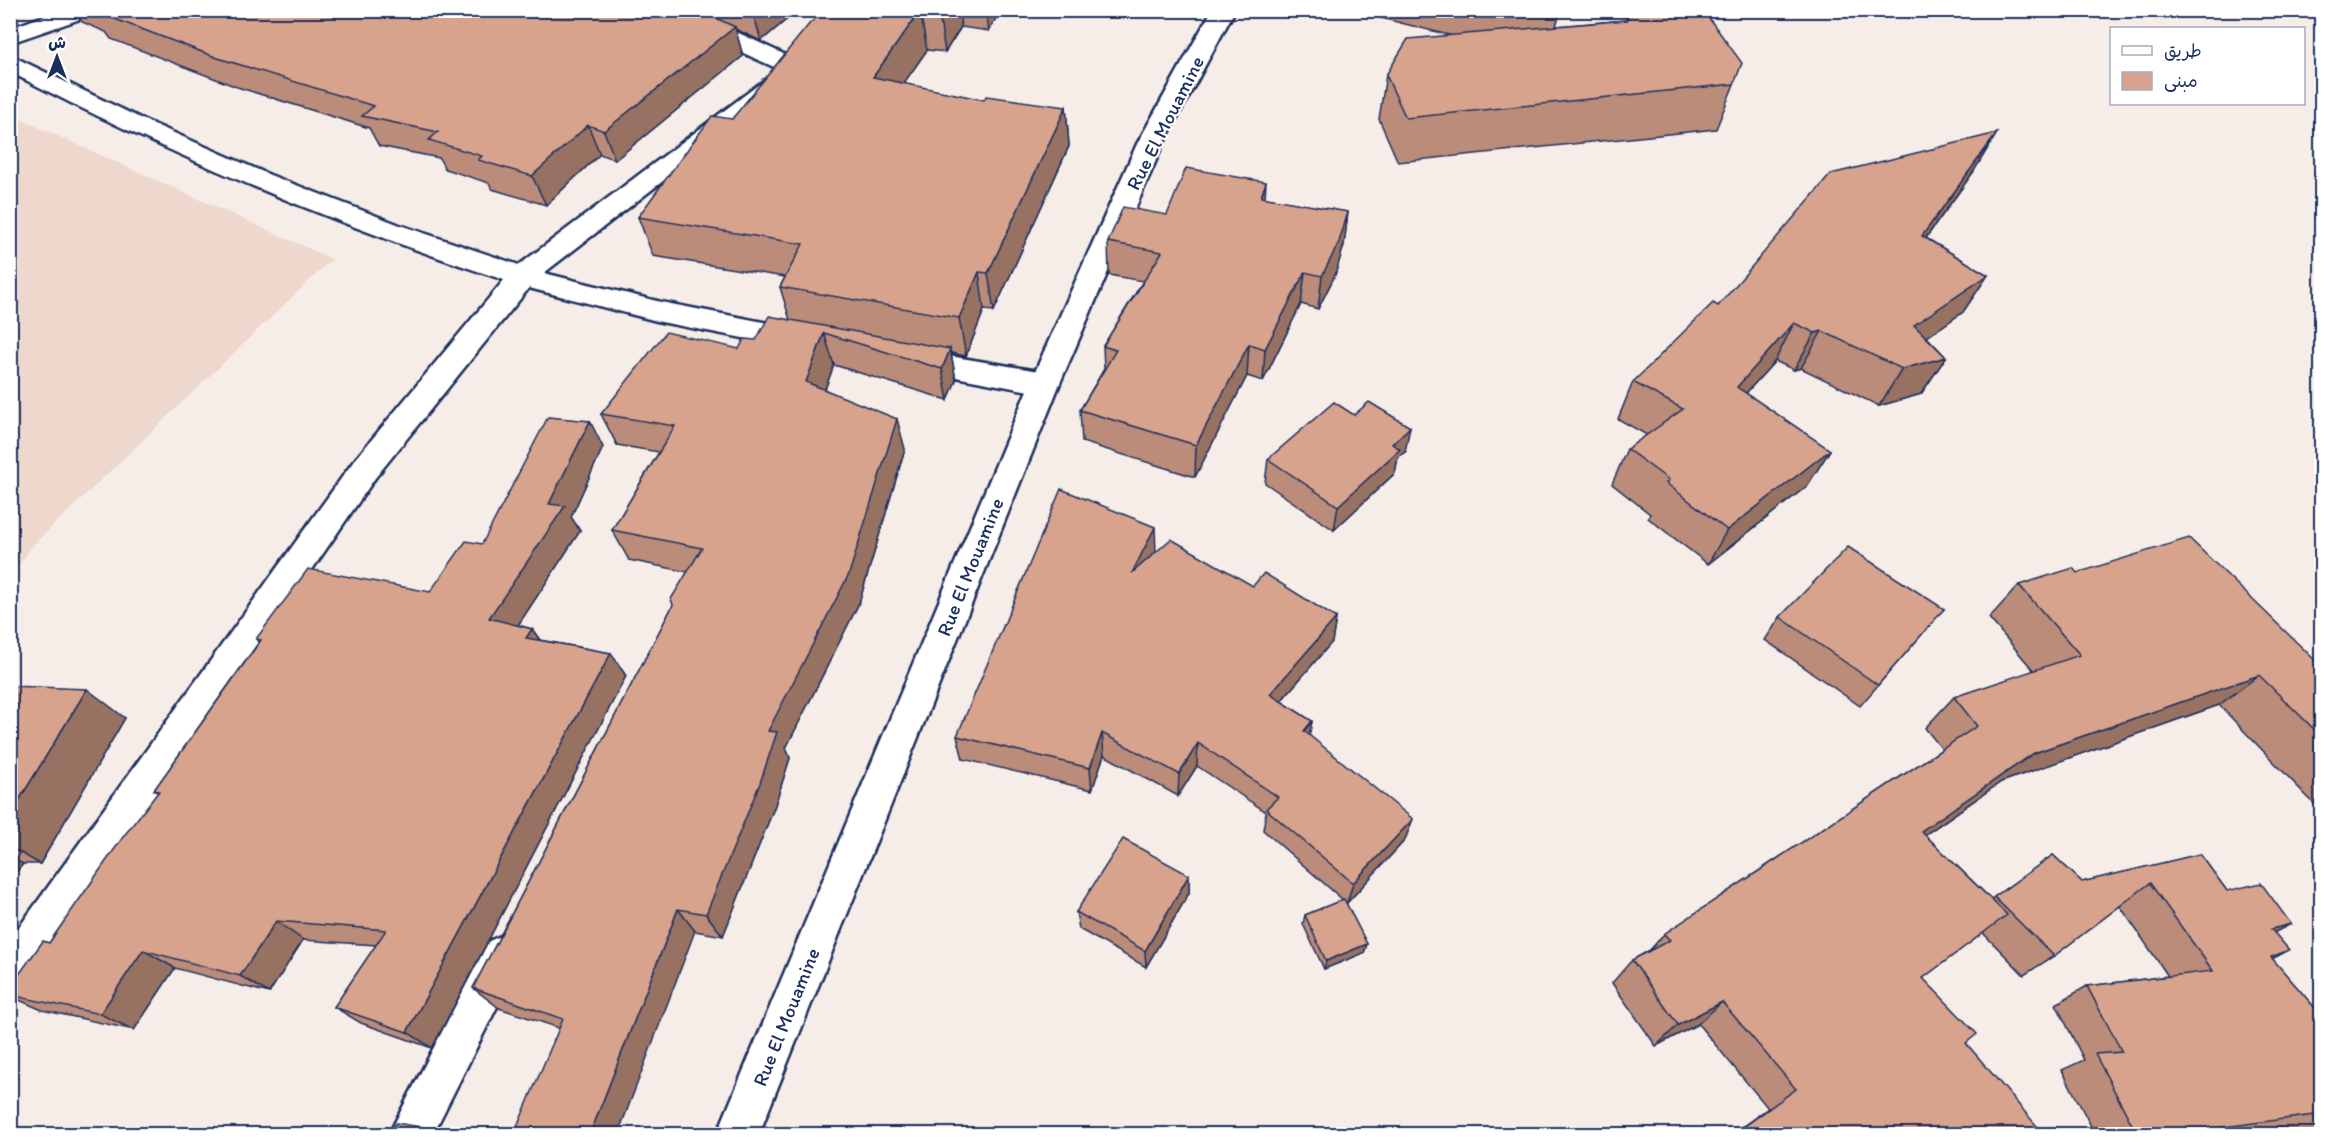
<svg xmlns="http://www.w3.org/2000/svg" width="2332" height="1145" viewBox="0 0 2332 1145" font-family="Itim,'Playpen Sans Arabic',sans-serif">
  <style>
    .built { fill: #eed7cd }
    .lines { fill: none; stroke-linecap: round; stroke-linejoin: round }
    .street-casing { stroke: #1b2f5e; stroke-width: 5 }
    .secondary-casing { stroke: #1b2f5e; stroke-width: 5 }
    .street { fill: #fff; fill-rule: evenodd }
    .secondary { fill: #fff; fill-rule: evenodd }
    .wall { fill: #ba8c79; stroke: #1b2f5e; stroke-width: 1.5 }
    .shaded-wall { fill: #977263; stroke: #1b2f5e; stroke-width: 1.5 }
    .building { fill: #d8a38d; stroke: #1b2f5e; stroke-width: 1.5 }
    .labels { text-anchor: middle; stroke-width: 4.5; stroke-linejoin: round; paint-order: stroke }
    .street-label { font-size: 20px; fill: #1b2f5e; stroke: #fff }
  </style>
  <rect width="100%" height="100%" fill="#f7ede8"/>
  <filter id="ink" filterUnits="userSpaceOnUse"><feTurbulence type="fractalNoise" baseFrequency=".0167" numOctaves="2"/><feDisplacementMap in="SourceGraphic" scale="12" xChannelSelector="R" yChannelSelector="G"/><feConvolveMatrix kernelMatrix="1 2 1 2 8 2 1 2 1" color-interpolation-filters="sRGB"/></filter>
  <g filter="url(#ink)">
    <polygon class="built" points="11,115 332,259 33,545 11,577"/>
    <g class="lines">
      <defs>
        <g id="street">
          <polygon points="61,10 95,10 92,15 10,43 10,28"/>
          <polygon points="658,10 689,10 803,63 807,68 803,73 787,73 661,15"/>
          <path d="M10,55L142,119L270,175L400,225L519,265L766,79L774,77L782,79L786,84L782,89L544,273L661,302L804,330L814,333L818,340L814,347L804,350L661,322L529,288L375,478L24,989L10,995V940L353,462L504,280C334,224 170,155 10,72Z"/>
          <polygon points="908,349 1045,372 1055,375 1060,383 1055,391 1045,394 898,366 893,359 898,352"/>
          <polygon points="503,935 517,941 523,955 433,1134 389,1134 489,941"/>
        </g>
        <polygon id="secondary" points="1212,10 1235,10 1163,144 1060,383 759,1134 717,1134 1030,383 1137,144"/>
      </defs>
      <use href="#street" class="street-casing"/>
      <use href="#secondary" class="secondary-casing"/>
      <use href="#street" class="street"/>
      <use href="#secondary" class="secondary"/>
    </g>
    <g class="wall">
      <polygon points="73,10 798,10 761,41 735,29 743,56 615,160 600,154 546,205 492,189 489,183 445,169 439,158 379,146 369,128 237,87 111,39 106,32 82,22"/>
      <polygon points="826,10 1001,10 989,31 961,27 945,52 927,50 903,84 984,100 1066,107 1069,146 994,311 984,310 966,356 951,353 956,380 948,400 834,365 825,389 905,449 859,603 786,748 790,758 774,808 723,936 695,931 559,1028 499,1008 473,988 673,605 688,572 629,560 612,530 659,452 617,445 601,414 739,349 756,340 790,320 780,287 785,277 653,256 638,217 732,119"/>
      <polygon points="1349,10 1555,10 1559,16 1556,26 1626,20 1628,13 1734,84 1716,129 1398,162 1379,119 1386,75 1449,35"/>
      <polygon points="1974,171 1926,238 1988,275 1963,312 1927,337 1946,357 1921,394 1879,406 1801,368 1794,370 1775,361 1746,393 1830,450 1807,486 1708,564 1648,518 1650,514 1612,484 1627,449 1647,435 1618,419 1633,382 1718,306"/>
      <polygon points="1265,198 1348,212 1344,245 1335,275 1318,309 1301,304 1263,381 1247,376 1195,477 1082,442 1080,410 1104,369 1103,346 1143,281 1109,275 1108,242 1167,215"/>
      <polygon points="603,447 571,517 580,531 518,625 532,629 540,640 611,653 626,676 432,1048 361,1023 334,1007 376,945 303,940 269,993 175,968 134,1030 42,1010 10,996 10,987 49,943 158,793 154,790 259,642 256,639 430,592"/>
      <polygon points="1405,452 1398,457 1395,473 1334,530 1265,483 1268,459"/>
      <polygon points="1156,552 1253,586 1336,618 1332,642 1281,701 1312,721 1309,735 1405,840 1347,903 1345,901 1367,944 1364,953 1324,969 1303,924 1305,915 1343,900 1263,830 1266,812 1197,766 1178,796 1104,755 1092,790 963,759 957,736"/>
      <polygon points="2077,573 2322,667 2322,812 2219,705 2001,782 1925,835 1991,899 2053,855 2082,882 2200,854 2227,891 2274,933 2289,950 2272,959 2322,1016 2322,1134 2284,1134 2280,1128 2236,1134 2095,1134 2062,1070 2084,1060 2056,1004 2087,986 2168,976 2120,906 2054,956 2024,975 1983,933 1923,978 1966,1043 2038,1134 1732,1134 1768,1108 1698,1024 1656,1046 1612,983 1632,960 1650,950 1664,934 1942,749 1925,728 1954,697 2034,671 1989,618 2019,585"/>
      <polygon points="1944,609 1860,706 1765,640 1780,617"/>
      <polygon points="10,686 125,718 40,864 23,864 10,880"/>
      <polygon points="1189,875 1189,893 1146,967 1079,929 1076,912"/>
    </g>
    <g class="shaded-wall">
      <polygon points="755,10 798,10 761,41 753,12"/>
      <polygon points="941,10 959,10 961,27 945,52 939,14"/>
      <polygon points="986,10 1001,10 989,31"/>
      <polygon points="920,11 927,50 881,116 873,77"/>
      <polygon points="735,27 743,56 615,160 604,131"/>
      <polygon points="1066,107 1069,146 994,311 988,273"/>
      <polygon points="588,125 600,154 546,205 532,176"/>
      <polygon points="1997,133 1974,171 1900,273 1922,236"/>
      <polygon points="1266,182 1264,215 1261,197"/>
      <polygon points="1348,212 1344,245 1335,275 1318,309 1322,276"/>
      <polygon points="979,272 984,310 966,356 959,318"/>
      <polygon points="1305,272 1301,304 1263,381 1265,349"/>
      <polygon points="1988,275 1963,312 1891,362 1914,325"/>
      <polygon points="1794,323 1775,361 1719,423 1737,387"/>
      <polygon points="1822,331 1801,368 1794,370 1815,333"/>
      <polygon points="824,333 834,365 816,413 806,382"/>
      <polygon points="1249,344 1247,376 1195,477 1196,445"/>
      <polygon points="950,349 956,380 948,400 942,369"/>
      <polygon points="1946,357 1921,394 1879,406 1902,369"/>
      <polygon points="897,419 905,449 859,603 786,748 790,758 774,808 723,936 706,914 768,731"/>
      <polygon points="590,421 603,447 571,517 580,531 507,642 489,618 549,504"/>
      <polygon points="1410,427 1405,452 1398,457 1395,473 1334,530 1338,506 1392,444"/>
      <polygon points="1830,450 1807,486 1708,564 1727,530"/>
      <polygon points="1155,527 1156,553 1132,573"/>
      <polygon points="1336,618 1332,642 1267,717 1270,694"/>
      <polygon points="532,629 549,653 526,638"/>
      <polygon points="611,653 626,676 432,1048 407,1032"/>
      <polygon points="2259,675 2219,705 2001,782 1891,858 1921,831 2034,753"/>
      <polygon points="87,689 125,718 40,864 10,847 10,815"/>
      <polygon points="1312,721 1308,744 1304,731"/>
      <polygon points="1102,733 1104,755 1092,790 1090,768"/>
      <polygon points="1198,743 1197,766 1178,796 1179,774"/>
      <polygon points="1413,819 1405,840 1347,903 1353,883"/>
      <polygon points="10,857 23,864 10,880"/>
      <polygon points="1189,875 1189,893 1146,967 1145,951"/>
      <polygon points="678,909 695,931 618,1134 590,1134"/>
      <polygon points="276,921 303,940 269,993 240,976"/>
      <polygon points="2291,924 2254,943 2271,929"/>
      <polygon points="1367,944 1364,953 1324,969 1326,961"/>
      <polygon points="143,950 175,968 134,1030 100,1014"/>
      <polygon points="1722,1002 1698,1024 1656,1046 1678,1025"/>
    </g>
    <g class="building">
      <polygon points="91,10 283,10 288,12 286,10 699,10 735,27 604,131 588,125 532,176 478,160 482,156 429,140 438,132 362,116 374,106 218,58"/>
      <polygon points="826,10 941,10 939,14 920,11 873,77 984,100 986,96 1066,107 988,273 979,272 959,318 780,287 803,244 638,217 712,116 732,119 810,23"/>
      <polygon points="1536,10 1555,10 1559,16"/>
      <polygon points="1655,10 1703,10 1742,63 1734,84 1406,118 1386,75 1408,39 1627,20 1628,13"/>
      <polygon points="1997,133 1922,236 1988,275 1914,325 1946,357 1902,369 1822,331 1815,333 1794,323 1737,387 1830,450 1727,530 1666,483 1669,480 1627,449 1683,409 1633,382 1713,303 1718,306 1831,174"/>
      <polygon points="1186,168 1266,182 1261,197 1348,212 1339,242 1322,276 1305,272 1265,349 1249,344 1196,445 1080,410 1116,350 1103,346 1162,252 1108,242 1123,207 1167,215"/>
      <polygon points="769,316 950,349 942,369 824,333 806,382 897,419 849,574 768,731 777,732 760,783 706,914 678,909 590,1134 514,1134 563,1019 473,988 673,605 671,599 702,548 612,530 675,426 601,414 666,332 739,349 744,339 756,340"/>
      <polygon points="1334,402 1354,415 1369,402 1410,427 1392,444 1400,449 1338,506 1268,459"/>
      <polygon points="548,417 590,421 549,504 565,506 489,618 532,629 526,638 611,653 407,1032 334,1007 386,930 276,921 240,976 143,950 100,1014 10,995 10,987 43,941 49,943 123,837 159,791 154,790 261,640 256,639 308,569 430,592 466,541 482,544"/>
      <polygon points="1061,489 1155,527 1132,573 1171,539 1253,586 1264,573 1336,618 1270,694 1312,721 1304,731 1413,819 1353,883 1266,809 1278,797 1198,743 1179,774 1102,733 1090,768 957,736"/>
      <polygon points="2189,538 2322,667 2322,737 2259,675 2034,753 1921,831 2007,915 1923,978 1977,1034 1966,1043 2042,1132 2038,1134 1734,1134 1796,1089 1722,1002 1678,1025 1632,960 1670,940 1664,934 1977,726 1954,697 2080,655 2019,585 2073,568 2077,573"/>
      <polygon points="1848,547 1944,609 1878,685 1780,617"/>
      <polygon points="10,686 87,689 10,815"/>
      <polygon points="1123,839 1189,875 1145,951 1076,912"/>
      <polygon points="2200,854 2227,891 2261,883 2291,924 2271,929 2289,950 2271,957 2322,1016 2322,1114 2172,1134 2137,1134 2095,1054 2122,1052 2087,986 2213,971 2150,883 2054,956 1994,897 2053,855 2082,882"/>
      <polygon points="1344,899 1367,944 1326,961 1305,915"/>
      <polygon points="396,1123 464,1134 390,1134"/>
    </g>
  </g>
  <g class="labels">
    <g class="street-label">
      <text transform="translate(1165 123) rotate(-63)" y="7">Rue El Mouamine</text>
      <text transform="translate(970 567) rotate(-68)" y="7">Rue El Mouamine</text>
      <text transform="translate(786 1017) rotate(-68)" y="7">Rue El Mouamine</text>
    </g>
  </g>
  <rect width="2332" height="1145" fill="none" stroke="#fff" stroke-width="36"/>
  <rect x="18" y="18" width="2296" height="1109" fill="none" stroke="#1b2f5e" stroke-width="2" filter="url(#ink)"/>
  <rect x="2110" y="27" width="195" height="78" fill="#ffffff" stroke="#a4acbf" stroke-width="1.5"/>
  <rect x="2122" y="46" width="30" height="9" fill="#ffffff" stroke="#a4acbf" stroke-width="1.5"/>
  <text x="2164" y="57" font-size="18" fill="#1b2f5e">طريق</text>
  <rect x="2122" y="72" width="30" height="18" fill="#d8a38d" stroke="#a4acbf" stroke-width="1.5"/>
  <text x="2164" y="87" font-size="18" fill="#1b2f5e">مبنى</text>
  <g transform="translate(57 57)" stroke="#ffffff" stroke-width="4.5" paint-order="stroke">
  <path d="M0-4.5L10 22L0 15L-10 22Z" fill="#1b2f5e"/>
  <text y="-9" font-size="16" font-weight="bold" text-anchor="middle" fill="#1b2f5e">ش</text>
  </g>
</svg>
